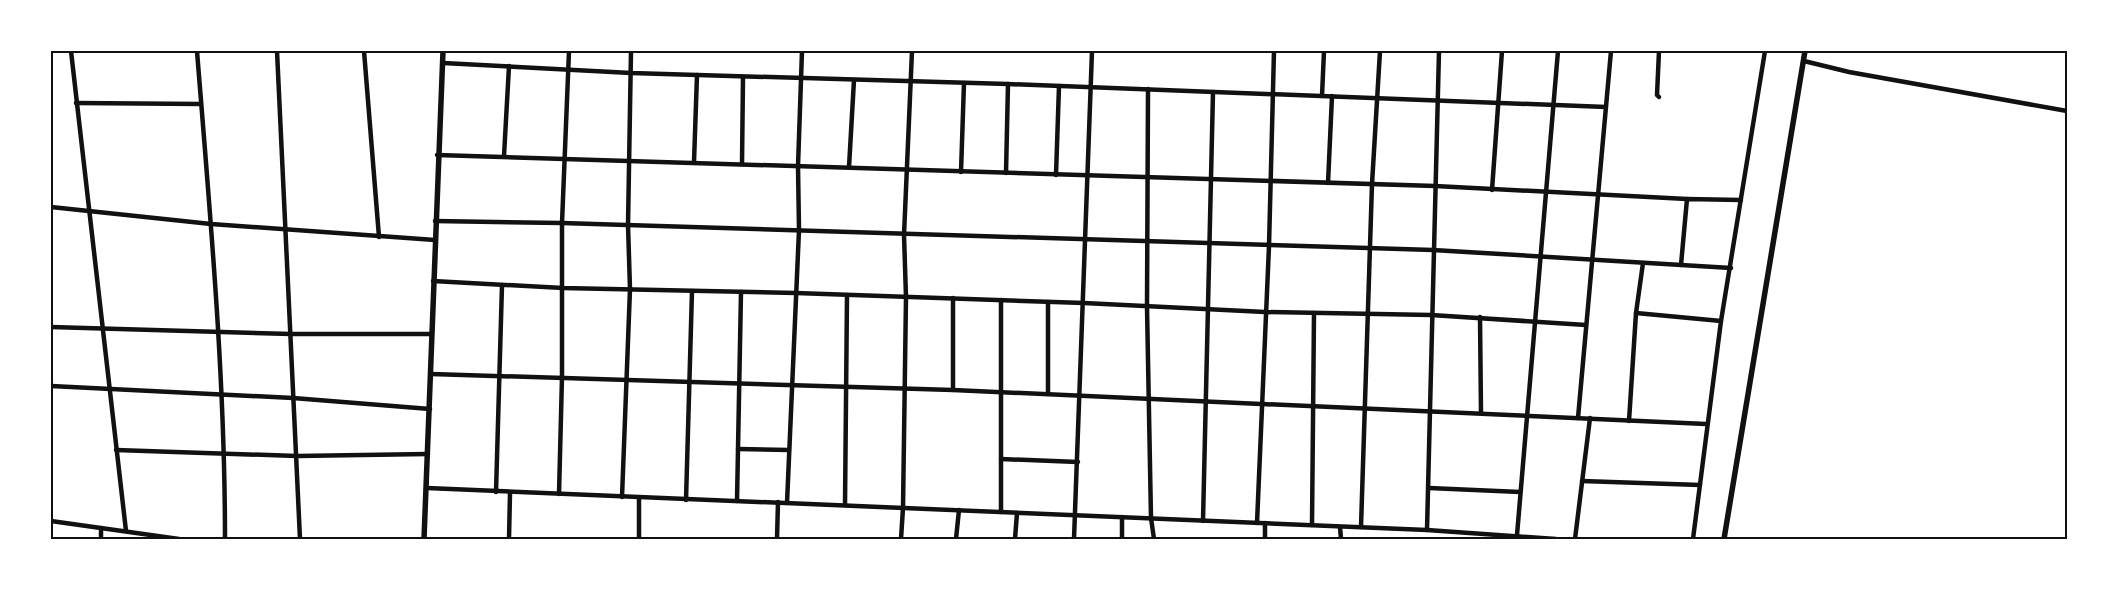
<svg xmlns="http://www.w3.org/2000/svg" width="2118" height="590" viewBox="0 0 2118 590" font-family="Montserrat,sans-serif">
  <style>
    .lines { fill: none; stroke-linecap: round; stroke-linejoin: round }
    .minor { stroke: #111; stroke-width: 4.5 }
    .tertiary { stroke: #111; stroke-width: 5.5 }
    .neatline { fill: none; stroke: #111; stroke-width: 2 }
  </style>
  <rect width="100%" height="100%" fill="#fff"/>
  <g class="lines">
    <g class="minor">
      <polyline points="71,51 126,531"/>
      <path d="M197,51C210,214 225,376 225,539"/>
      <polyline points="277,51 300,539"/>
      <polyline points="364,51 379,237"/>
      <polyline points="1659,51 1657,95 1659,97"/>
      <polyline points="1804,61 1849,72 2067,111"/>
      <polyline points="443,63 631,73 1008,84 1606,107"/>
      <polyline points="1148,89 1147,307 1151,518 1154,539"/>
      <polyline points="1322,96 1324,51"/>
      <polyline points="76,103 201,104"/>
      <polyline points="437,155 1435,186 1687,199"/>
      <polyline points="504,156 509,66"/>
      <polyline points="694,162 697,75"/>
      <polyline points="742,164 743,77"/>
      <polyline points="849,167 854,80"/>
      <polyline points="961,172 964,83"/>
      <polyline points="1006,173 1008,84"/>
      <polyline points="1056,175 1059,86"/>
      <polyline points="1328,183 1332,96"/>
      <polyline points="1492,190 1502,51"/>
      <polyline points="51,207 211,224 435,240"/>
      <polyline points="435,221 562,223 1433,250 1731,268"/>
      <polyline points="1681,265 1687,199 1741,200"/>
      <polyline points="433,281 563,288 796,293 1084,303 1265,312 1431,315 1586,325"/>
      <polyline points="953,298 953,390"/>
      <polyline points="1001,300 1001,512"/>
      <polyline points="1636,313 1721,321"/>
      <polyline points="1480,317 1481,413"/>
      <polyline points="51,327 291,334 431,334"/>
      <polyline points="431,374 953,390 1706,424"/>
      <polyline points="51,386 293,398 430,409"/>
      <polyline points="1048,394 1048,302"/>
      <polyline points="1578,418 1611,51"/>
      <polyline points="1629,421 1636,313 1643,263"/>
      <polyline points="738,449 789,450"/>
      <polyline points="116,450 297,456 428,454"/>
      <polyline points="1001,459 1078,462"/>
      <polyline points="1582,481 1700,485"/>
      <polyline points="427,488 1427,530 1556,539"/>
      <polyline points="1429,488 1520,492"/>
      <polyline points="496,492 502,285"/>
      <polyline points="559,494 562,377 562,223 569,51"/>
      <polyline points="622,497 630,289 628,225 631,51"/>
      <polyline points="686,500 692,291"/>
      <polyline points="737,501 741,292"/>
      <polyline points="787,503 799,230 798,166 802,51"/>
      <polyline points="845,505 847,295"/>
      <polyline points="1122,517 1122,539"/>
      <polyline points="51,521 179,539"/>
      <polyline points="1203,521 1213,92"/>
      <polyline points="1257,523 1269,246 1274,51"/>
      <polyline points="1265,523 1265,539"/>
      <polyline points="1312,525 1314,313"/>
      <polyline points="1340,527 1341,539"/>
      <polyline points="1361,527 1372,184 1380,51"/>
      <polyline points="101,528 101,539"/>
      <polyline points="1427,530 1439,51"/>
      <polyline points="1517,535 1558,51"/>
      <polyline points="509,539 510,493"/>
      <polyline points="639,539 639,498"/>
      <polyline points="777,539 778,502"/>
      <polyline points="901,539 903,508 906,297 904,235 912,51"/>
      <polyline points="956,539 959,510"/>
      <polyline points="1015,539 1017,513"/>
      <polyline points="1074,539 1092,51"/>
      <polyline points="1575,539 1590,418"/>
      <polyline points="1693,539 1721,321 1765,51"/>
    </g>
    <g class="tertiary">
      <polyline points="424,539 443,51"/>
      <polyline points="1724,539 1805,51"/>
    </g>
  </g>
  <rect width="2118" height="590" fill="none" stroke="#ffffff" stroke-width="105"/>
  <rect x="52" y="52" width="2014" height="486" class="neatline"/>
</svg>
